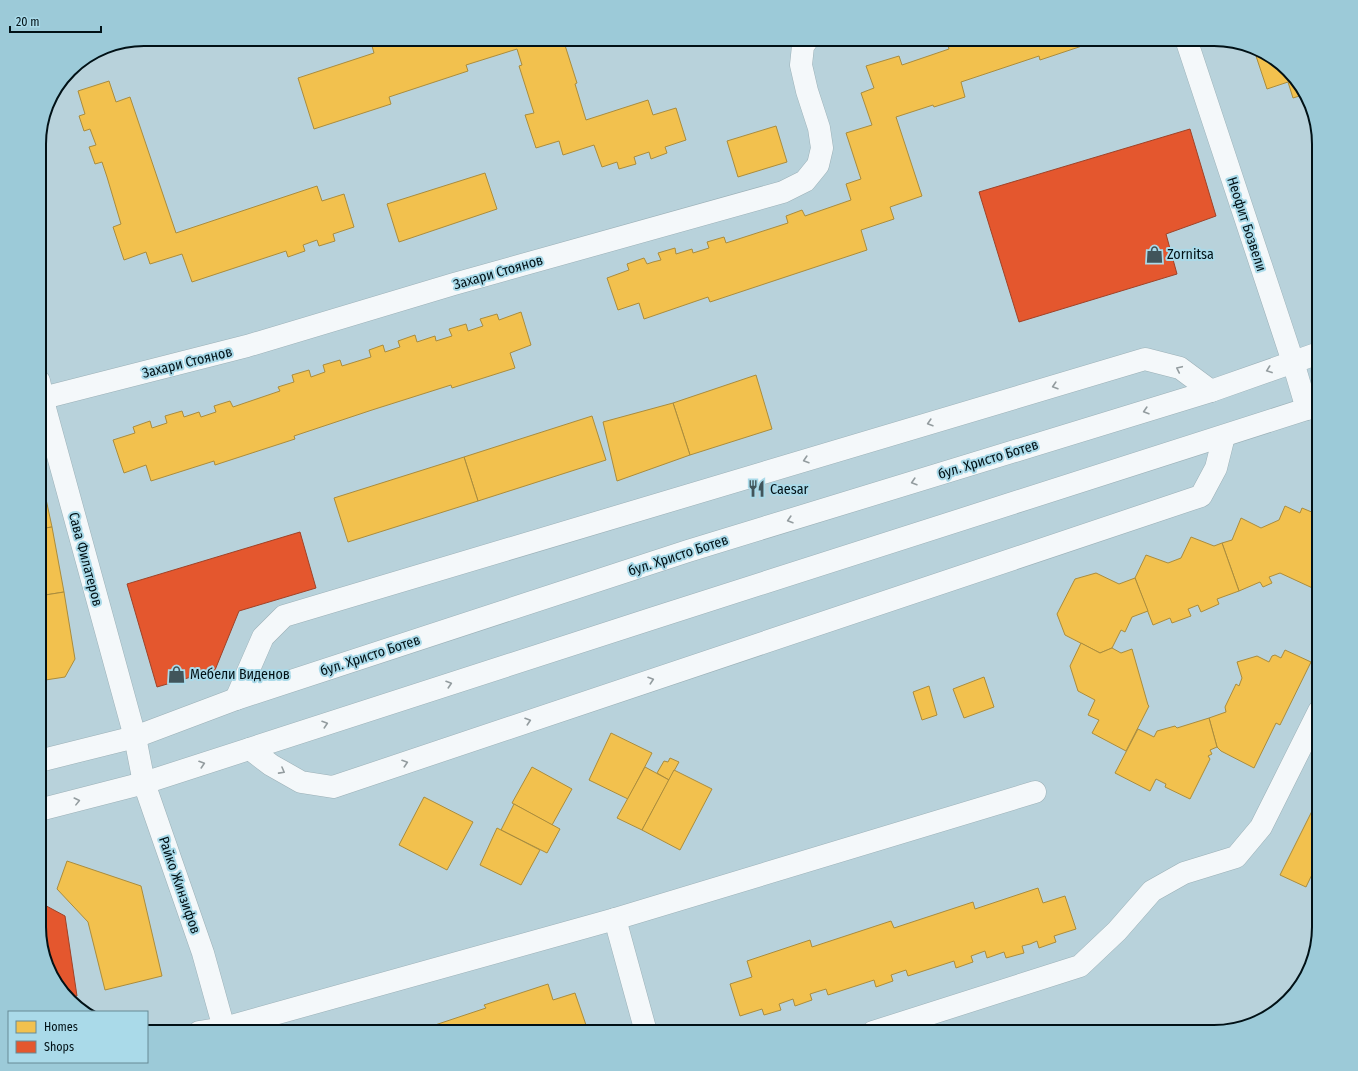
<svg xmlns="http://www.w3.org/2000/svg" width="1358" height="1071" viewBox="0 0 1358 1071" font-family="'Fira Sans Condensed',sans-serif">
  <style>
    .homes { fill: #f2c14e; stroke: #aa8c3d }
    .shops { fill: #e4572e; stroke: #a04227 }
    .lines { fill: none; stroke-linecap: round; stroke-linejoin: round }
    .minor-casing { stroke: #9bb0b7; stroke-width: 23 }
    .secondary-casing { stroke: #9bb0b7; stroke-width: 23 }
    .minor { stroke: #f4f8fa; stroke-width: 22 }
    .secondary { stroke: #f4f8fa; stroke-width: 22 }
    .oneway { stroke: #939c9f }
    .labels { text-anchor: middle; stroke-width: 4; stroke-linejoin: round; paint-order: stroke }
    .street-label { font-size: 14px; fill: #011116; stroke: #aadae9 }
    .poi-label { font-size: 14px; fill: #011116; stroke: #aadae9; text-anchor: start }
    .rim { fill: none; stroke: #011116; stroke-width: 2 }
  </style>
  <rect width="100%" height="100%" fill="#b8d2db"/>
  <g class="homes">
    <polygon points="393,39 563,39 577,83 575,84 586,120 648,100 653,115 676,108 686,140 665,147 667,153 651,159 649,152 634,157 636,164 619,169 617,162 602,167 594,145 563,155 559,141 536,148 525,115 534,113 519,66 522,65 517,49 466,65 468,71 389,97 391,104 314,129 298,78 374,53 372,46"/>
    <polygon points="946,39 1103,39 1040,60 1039,56 961,82 965,97 934,107 933,105 896,117 922,196 890,207 894,219 861,230 867,250 710,302 708,297 644,319 639,303 618,310 607,278 629,270 627,264 644,258 647,264 653,262 661,260 658,253 675,248 676,254 692,249 693,253 709,248 707,242 724,237 726,243 788,223 786,216 802,210 805,216 851,200 846,184 861,179 846,133 872,125 861,93 874,88 866,66 899,56 902,65 949,49"/>
    <polygon points="1264,54 1283,65 1306,94 1293,98 1288,82 1267,89 1256,56"/>
    <polygon points="109,81 116,102 130,97 176,233 317,186 322,201 344,194 354,227 333,234 335,241 319,246 317,240 303,245 305,251 288,257 286,251 192,282 182,254 150,264 146,252 124,260 113,227 121,224 107,177 102,162 95,164 89,147 96,145 90,129 84,131 79,116 85,114 78,91"/>
    <polygon points="776,126 787,162 738,177 727,141"/>
    <polygon points="485,173 497,209 399,242 387,204"/>
    <polygon points="521,312 531,345 510,353 515,368 452,388 451,385 372,410 294,436 295,439 215,465 214,461 151,481 146,465 124,473 113,440 135,433 133,427 150,421 152,428 167,423 165,416 182,411 184,417 199,412 201,417 216,412 214,406 230,401 233,407 280,391 278,387 294,382 292,375 309,370 311,377 325,372 323,365 340,360 342,366 371,357 369,350 383,345 385,352 400,347 398,341 415,335 417,342 435,336 436,341 452,336 449,329 466,324 468,331 483,326 480,319 497,314 499,320"/>
    <polygon points="756,375 772,429 690,455 673,403"/>
    <polygon points="673,403 690,455 617,481 603,422"/>
    <polygon points="592,416 606,460 478,501 464,457"/>
    <polygon points="464,457 478,501 348,542 334,498"/>
    <polygon points="39,484 43,485 52,527 39,529"/>
    <polygon points="1285,506 1300,513 1302,508 1319,515 1319,591 1280,573 1269,577 1272,583 1263,587 1260,582 1239,591 1222,543 1232,540 1241,518 1261,528 1279,520"/>
    <polygon points="52,527 64,592 39,596 39,529"/>
    <polygon points="1191,537 1214,546 1222,543 1239,591 1217,599 1219,604 1201,612 1198,605 1188,609 1191,616 1172,623 1170,618 1153,625 1135,578 1146,555 1168,563 1181,558"/>
    <polygon points="1096,573 1119,584 1135,578 1148,611 1132,617 1125,632 1121,630 1112,648 1100,653 1065,635 1057,614 1075,579"/>
    <polygon points="64,592 75,659 65,677 39,681 39,596"/>
    <polygon points="1081,643 1100,653 1112,648 1121,653 1132,649 1148,705 1149,706 1126,751 1092,733 1099,720 1088,715 1095,700 1078,691 1070,666"/>
    <polygon points="1285,650 1311,662 1280,725 1276,723 1254,768 1221,751 1217,747 1209,718 1226,712 1225,707 1236,684 1239,686 1242,678 1237,662 1257,656 1269,662 1272,656 1275,655 1281,658"/>
    <polygon points="984,677 994,707 964,718 953,689"/>
    <polygon points="929,686 937,715 922,720 913,692"/>
    <polygon points="1209,718 1217,747 1210,750 1212,754 1208,756 1210,759 1190,799 1165,787 1166,784 1156,779 1150,791 1115,773 1138,729 1154,737 1157,731 1175,726 1177,728"/>
    <polygon points="611,733 652,753 628,799 589,780"/>
    <polygon points="670,758 679,762 669,780 657,773 664,761 668,762"/>
    <polygon points="532,767 572,789 552,825 512,803"/>
    <polygon points="645,767 669,780 642,830 617,818"/>
    <polygon points="674,770 712,789 680,850 642,830"/>
    <polygon points="424,797 473,822 447,870 399,845"/>
    <polygon points="1319,797 1319,860 1306,887 1280,875"/>
    <polygon points="514,804 560,829 547,853 501,830"/>
    <polygon points="497,828 540,850 521,885 480,865"/>
    <polygon points="67,861 141,886 162,976 105,990 88,922 57,889"/>
    <polygon points="1038,888 1043,903 1065,896 1076,929 1054,936 1056,942 1039,948 1037,941 1030,944 1022,946 1024,953 1006,958 1004,952 987,958 985,951 971,956 973,962 956,968 954,961 908,976 906,970 891,975 893,981 876,987 874,980 828,995 826,989 810,994 812,1000 795,1006 793,999 779,1004 781,1010 764,1015 762,1009 740,1016 730,984 752,977 747,961 810,940 812,947 891,921 894,928 973,902 975,909"/>
    <polygon points="548,984 553,1000 575,993 586,1025 564,1032 414,1032 486,1008 484,1005"/>
  </g>
  <g class="shops">
    <polygon points="1190,129 1216,216 1166,234 1177,274 1019,322 979,192"/>
    <polygon points="300,532 316,588 239,611 215,670 157,687 127,584"/>
    <polygon points="39,902 65,916 77,996 68,997 50,974 39,934"/>
  </g>
  <g class="lines">
    <defs>
      <g id="minor">
        <polyline points="1186,39 1293,362 1307,409"/>
        <polyline points="39,381 46,412 135,737 144,783 203,953 225,1032"/>
        <polyline points="43,398 247,346 454,284 783,192 805,181 818,165 822,148 819,128 807,91 801,65 803,46 808,39"/>
        <polyline points="236,699 263,637 284,616 1145,359 1180,368 1211,391"/>
        <polyline points="250,749 271,765 301,782 333,787 1201,496 1216,468 1224,436"/>
        <polyline points="615,919 646,1032"/>
        <polyline points="199,1032 224,1028 615,919 1035,792"/>
        <polyline points="873,1032 1080,966 1117,931 1152,891 1184,873 1236,857 1261,827 1319,711"/>
      </g>
      <g id="secondary">
        <polyline points="39,761 135,737 236,699 688,551 1211,391 1319,353"/>
        <polyline points="39,810 144,783 654,618 1319,405"/>
      </g>
    </defs>
    <use href="#minor" class="minor-casing"/>
    <use href="#secondary" class="secondary-casing"/>
    <use href="#minor" class="minor"/>
    <use href="#secondary" class="secondary"/>
  </g>
  <defs><path id="oneway-chevron" d="M-2-3.5L2.5 0L-2 3.5" fill="none" stroke-width="1.6" stroke-linecap="round" stroke-linejoin="round"/></defs>
  <g class="oneway">
    <use href="#oneway-chevron" transform="translate(1179 369) rotate(-155)"/>
    <use href="#oneway-chevron" transform="translate(1269 370) rotate(160)"/>
    <use href="#oneway-chevron" transform="translate(1055 386) rotate(163)"/>
    <use href="#oneway-chevron" transform="translate(1146 411) rotate(163)"/>
    <use href="#oneway-chevron" transform="translate(930 423) rotate(163)"/>
    <use href="#oneway-chevron" transform="translate(806 460) rotate(163)"/>
    <use href="#oneway-chevron" transform="translate(914 482) rotate(163)"/>
    <use href="#oneway-chevron" transform="translate(790 520) rotate(163)"/>
    <use href="#oneway-chevron" transform="translate(651 680) rotate(-18)"/>
    <use href="#oneway-chevron" transform="translate(449 684) rotate(-18)"/>
    <use href="#oneway-chevron" transform="translate(528 721) rotate(-18)"/>
    <use href="#oneway-chevron" transform="translate(325 724) rotate(-18)"/>
    <use href="#oneway-chevron" transform="translate(405 763) rotate(-18)"/>
    <use href="#oneway-chevron" transform="translate(202 764) rotate(-18)"/>
    <use href="#oneway-chevron" transform="translate(282 771) rotate(29)"/>
    <use href="#oneway-chevron" transform="translate(77 801) rotate(-14)"/>
  </g>
  <defs>
    <symbol id="shop-bare" viewBox="-9 -9 18 18"><path d="M-5-2.5h2.3a2.7 3.5 0 0 1 5.4 0H5L5.5 6h-11ZM-1.5-2.5h3a1.5 2.3 0 0 0-3 0Z" fill="#41555b" stroke="#aadae9" stroke-width="2.5" paint-order="stroke"/></symbol>
    <symbol id="restaurant-bare" viewBox="-9 -9 18 18"><path d="M-5-6h1v4h1v-4h1v4h1v-4h1v5L-1.5 .5V6h-2V.5L-5-1ZM5-6V6H3V1.5H1.5Q1.5-4 5-6Z" fill="#41555b" stroke="#aadae9" stroke-width="2.5" paint-order="stroke"/></symbol>
  </defs>
  <g fill-rule="evenodd">
    <use href="#shop-bare" x="1142" y="242" width="25" height="25"/>
    <use href="#restaurant-bare" x="744" y="476" width="25" height="25"/>
    <use href="#shop-bare" x="164" y="662" width="25" height="25"/>
  </g>
  <g class="labels">
    <g class="street-label">
      <text transform="translate(1247 224) rotate(72)" y="5">Неофит Бозвели</text>
      <text transform="translate(498 272) rotate(-16)" y="5">Захари Стоянов</text>
      <text transform="translate(187 362) rotate(-14)" y="5">Захари Стоянов</text>
      <text transform="translate(988 459) rotate(-17)" y="5">бул. Христо Ботев</text>
      <text transform="translate(678 555) rotate(-18)" y="5">бул. Христо Ботев</text>
      <text transform="translate(86 559) rotate(75)" y="5">Сава Филатеров</text>
      <text transform="translate(370 655) rotate(-18)" y="5">бул. Христо Ботев</text>
      <text transform="translate(180 885) rotate(71)" y="5">Райко Жинзифов</text>
    </g>
    <g class="poi-label">
      <text x="1167" y="259">Zornitsa</text>
      <text x="770" y="494">Caesar</text>
      <text x="190" y="679">Мебели Виденов</text>
    </g>
  </g>
  <path d="M0 0H1358V1071H0ZM144 46H1214A98 98 0 0 1 1312 144V927A98 98 0 0 1 1214 1025H144A98 98 0 0 1 46 927V144A98 98 0 0 1 144 46Z" fill="#9ccad8" fill-rule="evenodd"/>
  <path class="rim" d="M144 46H1214A98 98 0 0 1 1312 144V927A98 98 0 0 1 1214 1025H144A98 98 0 0 1 46 927V144A98 98 0 0 1 144 46Z"/>
  <rect x="8" y="1011" width="140" height="52" fill="#aadae9" stroke="#668a95"/>
  <rect x="16" y="1021" width="20" height="12" fill="#f2c14e" stroke="#668a95"/>
  <text x="44" y="1031" font-size="12" fill="#011116">Homes</text>
  <rect x="16" y="1041" width="20" height="12" fill="#e4572e" stroke="#668a95"/>
  <text x="44" y="1051" font-size="12" fill="#011116">Shops</text>
  <path d="M10 26v6h91v-6" fill="none" stroke="#011116" stroke-width="2"/>
  <text x="16" y="26" font-size="12" fill="#011116" stroke="#aadae9" stroke-width="3" paint-order="stroke">20 m</text>
</svg>
